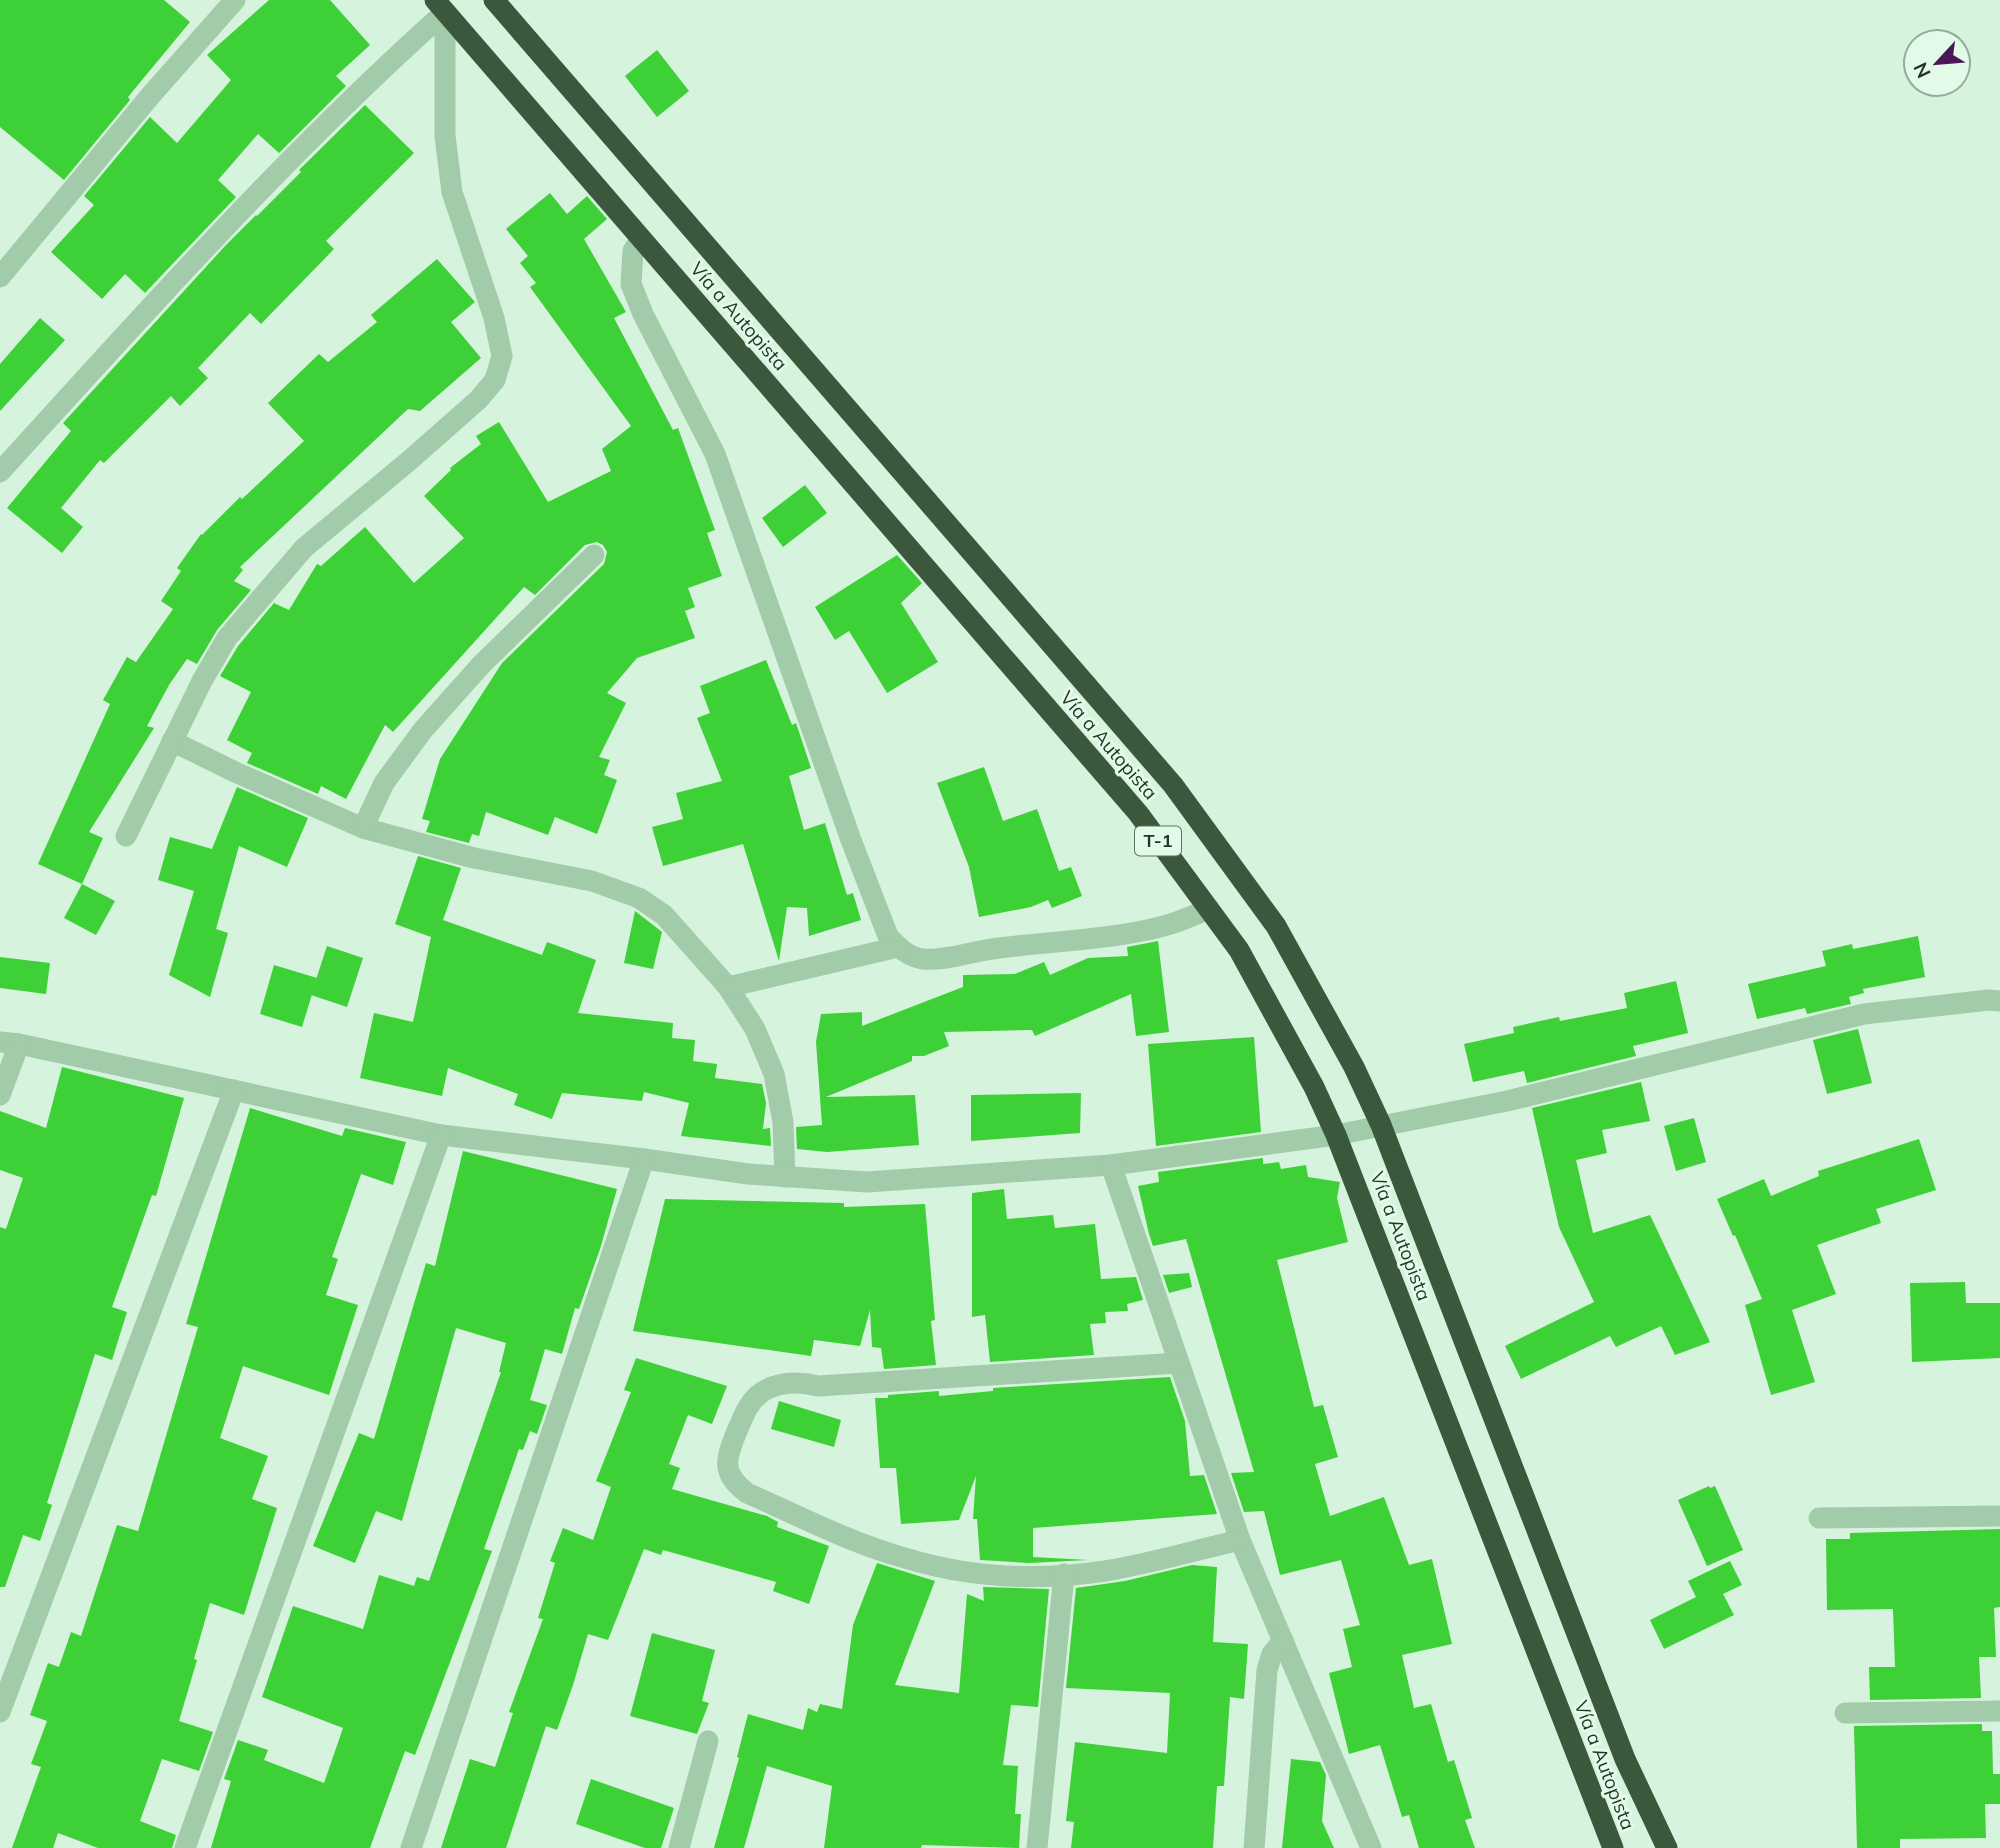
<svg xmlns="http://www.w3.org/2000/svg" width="2000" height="1848" viewBox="0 0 2000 1848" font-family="Mulish,sans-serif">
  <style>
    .building { fill: #3dd037 }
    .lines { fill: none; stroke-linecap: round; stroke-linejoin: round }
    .minor { stroke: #a1cba9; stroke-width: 21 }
    .highway { stroke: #3b573c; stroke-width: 21 }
    .labels { text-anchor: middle; stroke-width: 6; stroke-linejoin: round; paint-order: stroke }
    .shield { fill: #e2fae8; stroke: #5e7060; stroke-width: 2 }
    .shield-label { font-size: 18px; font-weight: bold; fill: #253525 }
    .street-label { font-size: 19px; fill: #253525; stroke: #e2fae8 }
  </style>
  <rect width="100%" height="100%" fill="#d6f3dd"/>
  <g class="building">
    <polygon points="0,0 164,0 190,22 128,97 130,100 64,180 0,127"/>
    <polygon points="269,0 330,0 370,45 336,76 346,86 279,153 258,134 218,180 236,197 145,293 125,274 102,299 51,252 94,205 84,196 150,117 177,143 231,80 207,55"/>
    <polygon points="657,50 689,91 657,117 625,76"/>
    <polygon points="365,105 414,153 326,241 334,249 261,324 250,313 198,368 208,378 180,406 171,396 104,463 100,460 61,508 83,527 62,553 7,508 71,431 63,423 226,245 256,215 257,216 301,172 299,170"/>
    <polygon points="550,193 567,214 587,196 607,219 584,239 626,312 614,318 673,430 678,428 715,530 707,533 722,576 688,588 695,607 685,611 695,638 637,658 607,693 626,703 599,757 610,760 604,775 617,780 597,834 555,817 548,835 486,812 479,836 472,834 469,843 426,832 430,821 422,819 440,759 502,663 604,564 607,552 603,545 597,542 585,545 535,595 524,587 393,732 385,725 346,799 321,786 318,794 247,763 252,753 227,740 251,692 220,676 238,646 274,603 289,610 317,564 321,566 365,527 414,583 464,538 424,496 451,470 450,468 481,444 476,436 499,422 548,502 611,471 602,449 631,426 530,287 536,283 520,263 528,256 506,229"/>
    <polygon points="437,259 475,302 451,322 481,358 420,411 408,409 240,567 243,570 234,581 251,590 217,630 197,664 187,659 169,685 147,726 154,728 89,832 103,838 82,884 38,864 110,704 103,700 127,657 136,662 173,609 161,601 181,571 177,568 201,534 202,535 240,497 242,499 304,441 268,403 319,354 328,362 377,322 371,315"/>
    <polygon points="40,318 65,340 0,411 0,364"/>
    <polygon points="805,485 827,513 783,547 762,518"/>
    <polygon points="897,555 922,583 901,603 938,662 887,693 849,631 835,640 815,607"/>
    <polygon points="766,660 792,725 796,723 811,768 789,776 804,830 825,823 847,895 853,893 861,920 809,936 807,908 787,907 779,961 743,844 663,866 652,827 683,819 676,793 722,781 697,718 710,713 700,686"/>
    <polygon points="984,767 1003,821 1037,809 1059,871 1071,867 1082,896 1052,908 1048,900 1031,907 979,917 969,867 937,783"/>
    <polygon points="237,787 308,818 287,867 239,846 216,929 228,933 210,997 169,975 194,891 158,880 170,837 212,849"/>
    <polygon points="418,856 461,868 443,920 542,955 547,942 596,960 578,1013 673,1023 672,1038 695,1040 693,1061 717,1064 715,1078 762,1084 766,1103 763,1129 770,1128 771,1146 681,1136 689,1103 644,1092 642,1101 562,1093 552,1119 514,1105 518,1094 448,1068 442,1096 360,1078 374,1013 413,1022 431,937 395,924"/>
    <polygon points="82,884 115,901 96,935 64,918"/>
    <polygon points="635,911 662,932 653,969 624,963"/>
    <polygon points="1918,936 1925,977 1863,989 1864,993 1849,997 1851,1004 1807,1014 1805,1008 1757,1019 1748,984 1826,966 1822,951 1852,944 1853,949"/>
    <polygon points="1158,941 1169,1032 1136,1036 1131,994 1035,1036 1032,1030 944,1032 949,1046 924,1056 912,1056 912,1061 826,1097 915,1095 919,1145 827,1152 797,1149 796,1127 822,1125 816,1042 821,1014 862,1012 862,1026 963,987 963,975 1015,974 1044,962 1050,975 1088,958 1128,956 1127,947"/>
    <polygon points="327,946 363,958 347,1007 311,995"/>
    <polygon points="0,957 50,963 46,994 0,988"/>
    <polygon points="274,965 317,978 302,1027 260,1014"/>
    <polygon points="1676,981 1688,1033 1633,1046 1636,1056 1527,1083 1524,1071 1473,1082 1464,1044 1514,1033 1513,1027 1559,1017 1560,1021 1627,1008 1624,993"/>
    <polygon points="1858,1029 1872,1083 1827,1094 1813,1040"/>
    <polygon points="1254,1037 1261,1132 1156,1146 1148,1044"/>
    <polygon points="62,1067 184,1098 156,1196 152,1195 112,1307 127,1312 112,1360 95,1354 47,1503 52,1505 40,1541 23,1535 5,1587 0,1587 0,1227 6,1229 23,1178 0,1170 0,1111 46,1128"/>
    <polygon points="1641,1082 1650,1121 1602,1130 1607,1153 1576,1160 1593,1233 1650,1215 1710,1342 1675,1355 1661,1326 1616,1347 1610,1336 1521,1379 1505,1346 1594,1302 1559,1227 1532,1108"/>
    <polygon points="1081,1093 1080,1133 971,1141 971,1095"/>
    <polygon points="250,1108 342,1136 345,1128 406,1142 393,1185 361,1174 332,1257 338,1259 326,1295 358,1305 329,1395 243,1366 220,1438 268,1456 252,1499 277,1508 244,1615 210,1603 194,1659 197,1660 179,1721 213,1732 199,1771 162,1759 140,1821 176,1835 172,1848 98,1848 58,1833 53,1848 12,1848 41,1767 31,1764 47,1721 30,1715 48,1663 59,1667 71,1632 81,1636 117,1525 138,1531 198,1327 186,1324"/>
    <polygon points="1694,1118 1706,1162 1676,1171 1664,1126"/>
    <polygon points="1919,1139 1936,1190 1876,1209 1881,1223 1817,1245 1836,1294 1792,1310 1815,1382 1771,1395 1745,1305 1762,1299 1735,1235 1733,1236 1717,1199 1764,1179 1771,1196 1819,1176 1818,1171"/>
    <polygon points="463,1151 617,1189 601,1246 579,1309 575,1308 562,1354 545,1349 530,1400 547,1405 537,1434 530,1431 523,1450 519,1449 484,1549 492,1551 415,1755 405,1751 370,1848 211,1848 231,1781 224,1779 238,1740 268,1750 264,1760 324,1783 343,1728 262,1697 293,1606 363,1629 379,1575 414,1586 417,1577 429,1581 501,1372 499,1372 506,1343 456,1328 402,1521 376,1511 355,1563 313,1546 359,1433 374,1439 426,1263 435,1266"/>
    <polygon points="1263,1158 1263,1164 1279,1162 1281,1169 1306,1165 1308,1177 1340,1182 1337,1198 1348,1242 1277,1260 1314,1407 1323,1405 1338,1457 1315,1464 1330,1516 1384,1497 1409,1565 1432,1559 1452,1644 1402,1655 1414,1708 1431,1704 1448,1762 1454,1760 1472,1818 1465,1820 1475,1848 1419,1848 1409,1815 1402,1817 1380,1745 1349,1754 1329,1673 1352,1667 1343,1629 1360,1625 1341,1560 1280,1575 1264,1511 1244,1512 1231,1473 1254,1472 1186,1239 1153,1246 1149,1234 1138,1186 1159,1182 1158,1172"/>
    <polygon points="1004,1189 1007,1219 1053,1215 1055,1228 1095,1224 1101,1279 1136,1277 1143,1300 1127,1304 1128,1311 1105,1312 1106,1323 1090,1324 1094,1355 990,1362 985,1315 972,1317 972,1193"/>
    <polygon points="665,1199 844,1203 844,1207 925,1204 935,1320 931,1321 936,1365 884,1369 881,1348 872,1347 870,1310 860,1346 814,1340 811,1356 633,1331"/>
    <polygon points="1189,1273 1192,1287 1169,1293 1163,1275"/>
    <polygon points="1965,1282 1966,1303 2000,1303 2000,1358 1912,1362 1910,1283"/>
    <polygon points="636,1358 727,1386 712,1424 688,1415 669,1464 680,1468 672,1489 767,1516 778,1522 777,1527 829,1546 809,1604 773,1591 776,1582 663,1550 661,1555 644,1549 608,1640 588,1634 573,1685 557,1730 546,1726 506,1848 441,1848 470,1759 495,1767 513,1713 509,1712 543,1619 538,1618 555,1563 550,1561 563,1528 593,1540 611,1487 596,1481 631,1392 624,1390"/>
    <polygon points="1170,1377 1185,1421 1190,1476 1204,1475 1217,1514 1033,1528 1033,1557 1088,1560 1029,1563 980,1560 977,1519 973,1519 976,1476 959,1520 901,1524 896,1468 880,1468 875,1398 888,1398 888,1395 939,1391 939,1396 993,1391 993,1388"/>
    <polygon points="779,1401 841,1420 834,1447 771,1429"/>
    <polygon points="1709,1486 1710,1488 1715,1486 1743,1550 1707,1566 1678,1500"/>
    <polygon points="2000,1529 2000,1607 1994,1608 1996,1657 1979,1657 1981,1698 1870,1700 1869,1667 1895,1667 1893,1609 1827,1610 1826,1539 1850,1539 1850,1533"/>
    <polygon points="1730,1561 1742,1585 1723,1594 1734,1615 1664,1649 1650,1620 1696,1597 1688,1581"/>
    <polygon points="877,1563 935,1581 895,1685 959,1693 967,1594 984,1601 983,1587 1049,1589 1038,1707 1011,1705 1003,1765 1018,1766 1015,1814 1021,1814 1019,1848 922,1845 921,1848 824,1848 832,1786 767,1766 744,1848 714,1848 739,1758 737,1757 748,1714 803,1730 808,1708 817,1712 820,1704 842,1709 853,1625"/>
    <polygon points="1192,1565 1217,1567 1213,1642 1248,1644 1244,1699 1230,1697 1224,1786 1217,1786 1213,1848 1071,1848 1074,1822 1066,1821 1075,1742 1167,1753 1170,1693 1066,1688 1076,1588 1125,1581"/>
    <polygon points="652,1633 715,1650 702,1701 709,1703 697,1734 630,1716"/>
    <polygon points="1982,1724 1982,1731 1992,1731 1993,1774 2000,1774 2000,1804 1985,1804 1986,1838 1900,1839 1900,1848 1857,1848 1854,1726"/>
    <polygon points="1291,1759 1320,1762 1326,1775 1322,1821 1334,1848 1282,1848"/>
    <polygon points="591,1779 674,1808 661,1848 645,1848 576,1824"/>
  </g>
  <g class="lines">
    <g class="minor">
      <path d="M641,238L633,251L631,284L643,314L715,454L851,840L888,936C898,947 908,957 923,959C945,961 970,952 992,949C1048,941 1121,940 1174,923C1185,919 1197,914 1209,909"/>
      <polyline points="0,277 151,95 235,0"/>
      <path d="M0,472C144,314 286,154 445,12"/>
      <polyline points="172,741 235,772 363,828 474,858 592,881 639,898 664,915 728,987 755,1029 774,1074 783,1122 785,1177"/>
      <polyline points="363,828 384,783 423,730 481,665 594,555"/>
      <polyline points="126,836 202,681 227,638 304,548 410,460 478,400 495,380 502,356 494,318 452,192 445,136 445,12"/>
      <polyline points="728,987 898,947"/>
      <polyline points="0,1042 19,1044 441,1135 644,1159 748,1174 867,1182 1111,1165 1336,1135 1507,1101 1864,1014 1989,1000 2000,1001"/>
      <polyline points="0,1095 19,1044"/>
      <polyline points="1111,1165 1240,1540 1371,1848"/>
      <path d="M1179,1363L818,1386C794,1380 763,1382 749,1406C744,1413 741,1423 737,1431C726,1458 720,1473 747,1493C799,1516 851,1543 905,1558C970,1578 1038,1581 1105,1571C1150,1564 1196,1550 1240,1540"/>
      <polyline points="1819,1518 2000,1516"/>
      <polyline points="0,1712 234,1090"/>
      <polyline points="1845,1713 2000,1711"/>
      <polyline points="185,1848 441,1135"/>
      <polyline points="411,1848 644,1159"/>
      <polyline points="679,1848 708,1741"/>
      <polyline points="1037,1848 1064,1574"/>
      <polyline points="1254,1848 1267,1670 1272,1654 1283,1640"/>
    </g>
    <g class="highway">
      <polyline points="435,0 1138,813 1239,950 1314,1087 1336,1135 1613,1848"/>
      <polyline points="494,0 1173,785 1276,926 1354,1067 1381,1125 1625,1759 1667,1848"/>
    </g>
  </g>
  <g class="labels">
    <rect class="shield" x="1135" y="826.5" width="46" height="29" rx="5"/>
    <g class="shield-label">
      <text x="1158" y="847">T-1</text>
    </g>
    <g class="street-label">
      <text transform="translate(739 316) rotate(49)" y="7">Vía a Autopista</text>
      <text transform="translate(1109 745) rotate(49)" y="7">Vía a Autopista</text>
      <text transform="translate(1401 1236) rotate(69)" y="7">Vía a Autopista</text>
      <text transform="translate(1605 1765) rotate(69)" y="7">Vía a Autopista</text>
    </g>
  </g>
  <g transform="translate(1937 63) rotate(244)"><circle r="33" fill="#e2fae8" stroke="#96ab9a" stroke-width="2"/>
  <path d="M0-5L12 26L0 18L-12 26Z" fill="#4b1759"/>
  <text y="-10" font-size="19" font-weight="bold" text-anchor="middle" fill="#253525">N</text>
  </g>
</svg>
